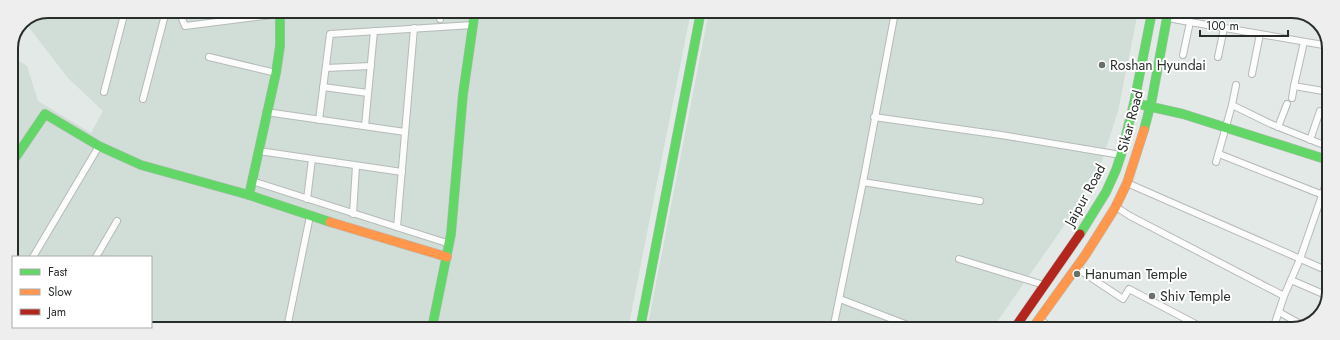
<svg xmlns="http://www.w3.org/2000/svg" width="1340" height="340" viewBox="0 0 1340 340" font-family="Jost,sans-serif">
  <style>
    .built { fill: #d0ded7 }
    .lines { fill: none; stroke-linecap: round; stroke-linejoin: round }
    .street-casing { stroke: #b6bab8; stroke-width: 8 }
    .fast-casing { stroke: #b6bab8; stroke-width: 10 }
    .slow-casing { stroke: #b6bab8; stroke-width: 10 }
    .jam-casing { stroke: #b6bab8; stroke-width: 10 }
    .street { stroke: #fbfcfb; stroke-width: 6 }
    .fast { stroke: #63d668; stroke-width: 9 }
    .slow { stroke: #ff974d; stroke-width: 9 }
    .jam { stroke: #b3261e; stroke-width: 9 }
    .poi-dot { fill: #696f6c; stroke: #fff; stroke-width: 1.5 }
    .labels { text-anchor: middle; stroke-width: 4; stroke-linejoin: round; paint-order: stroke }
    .poi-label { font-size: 14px; fill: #282d2a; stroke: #fff; text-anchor: start }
    .street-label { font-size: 14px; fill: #282d2a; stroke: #fff }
    .rim { fill: none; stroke: #282d2a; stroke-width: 2 }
  </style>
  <rect width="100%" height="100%" fill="#e3e9e6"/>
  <g class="built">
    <polygon points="48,11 691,11 628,329 41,328 39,327 151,327 151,257 13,257 13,300 11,296 11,56 27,66 38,101 91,133 103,111 68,78 24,21"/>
    <polygon points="709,11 1138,12 1118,111 1102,161 1070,217 992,329 647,329"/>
  </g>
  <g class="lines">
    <defs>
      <g id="street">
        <polyline points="179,11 185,26 280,14"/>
        <polyline points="439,11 440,19"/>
        <polyline points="1299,13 1300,12"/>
        <polyline points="1167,18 1329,46"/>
        <polyline points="1304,42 1294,86 1329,92"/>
        <polyline points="1183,55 1190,22"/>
        <polyline points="209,57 276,73"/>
        <polyline points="1218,57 1224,28"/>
        <polyline points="326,68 371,66"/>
        <polyline points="1252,74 1260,34"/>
        <polyline points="323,87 368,93"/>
        <polyline points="104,92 125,11"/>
        <polyline points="1292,98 1294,86"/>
        <polyline points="143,99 166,11"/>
        <polyline points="1232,105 1236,85"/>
        <polyline points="266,112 405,132"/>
        <polyline points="874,117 1001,135 1121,155"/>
        <polyline points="319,120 330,34 473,25"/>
        <polyline points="365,126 374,31"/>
        <polyline points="1278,127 1287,104"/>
        <polyline points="1310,140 1320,111"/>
        <polyline points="259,151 402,172"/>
        <polyline points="1219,154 1328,197"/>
        <polyline points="1216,162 1232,105 1271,124 1329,147"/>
        <polyline points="252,181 450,244"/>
        <polyline points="863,182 980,201"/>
        <polyline points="1127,183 1328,271"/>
        <polyline points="307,199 312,159"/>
        <polyline points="1116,207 1130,216 1284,296"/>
        <polyline points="353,214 356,166"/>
        <polyline points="397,227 414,28"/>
        <polyline points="33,257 99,146"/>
        <polyline points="96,257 117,221"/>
        <polyline points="959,259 1044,285"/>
        <polyline points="1077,267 1084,273 1123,299 1129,289 1205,329"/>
        <polyline points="1291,280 1328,296"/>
        <polyline points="11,293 13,290"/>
        <polyline points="840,299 918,329"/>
        <polyline points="1279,312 1302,325"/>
        <polyline points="1040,320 1054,329"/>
        <polyline points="56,327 58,328"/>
        <polyline points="287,328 310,216"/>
        <polyline points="833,329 863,182 895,12"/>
        <polyline points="1273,329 1284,296 1300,259 1328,178"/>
      </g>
      <g id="fast">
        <polyline points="1134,103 1183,114 1328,160"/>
        <polyline points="1144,130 1152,99 1168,12"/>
        <polyline points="11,164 45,114 99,146 141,165 249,195 330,222"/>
        <polyline points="249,195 276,73 280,46 280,11"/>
        <polyline points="1080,234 1106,192 1116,170 1121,155 1134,103 1152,12"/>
        <polyline points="432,328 451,234 463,94 475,11"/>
        <polyline points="640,329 701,11"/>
      </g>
      <g id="slow">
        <polyline points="330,222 447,257"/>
        <polyline points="1032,329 1086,254 1115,208 1127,183 1144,130"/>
      </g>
      <polyline id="jam" points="1014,329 1080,234"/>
    </defs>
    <use href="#street" class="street-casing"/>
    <use href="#fast" class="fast-casing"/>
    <use href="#slow" class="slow-casing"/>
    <use href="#jam" class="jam-casing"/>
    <use href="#street" class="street"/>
    <use href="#fast" class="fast"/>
    <use href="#slow" class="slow"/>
    <use href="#jam" class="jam"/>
  </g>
  <g class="poi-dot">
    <circle cx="1102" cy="65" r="4"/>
    <circle cx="1077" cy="274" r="4"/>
    <circle cx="1152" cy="296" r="4"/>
  </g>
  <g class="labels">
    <g class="poi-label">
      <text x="1110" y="70">Roshan Hyundai</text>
      <text x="1085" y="279">Hanuman Temple</text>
      <text x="1160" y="301">Shiv Temple</text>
    </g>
    <g class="street-label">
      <text transform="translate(1130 121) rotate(-75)" y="5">Sikar Road</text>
      <text transform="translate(1085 195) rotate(-61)" y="5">Jaipur Road</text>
    </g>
  </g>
  <path d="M0 0H1340V340H0ZM48 18H1292A30 30 0 0 1 1322 48V292A30 30 0 0 1 1292 322H48A30 30 0 0 1 18 292V48A30 30 0 0 1 48 18Z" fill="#eee" fill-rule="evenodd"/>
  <path class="rim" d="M48 18H1292A30 30 0 0 1 1322 48V292A30 30 0 0 1 1292 322H48A30 30 0 0 1 18 292V48A30 30 0 0 1 48 18Z"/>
  <rect x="12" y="256" width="140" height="72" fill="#ffffff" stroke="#a9abaa"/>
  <rect x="20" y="269" width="20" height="6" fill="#63d668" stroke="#a9abaa"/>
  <text x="48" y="276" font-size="12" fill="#282d2a">Fast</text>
  <rect x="20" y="289" width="20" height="6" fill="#ff974d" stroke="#a9abaa"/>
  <text x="48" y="296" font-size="12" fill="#282d2a">Slow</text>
  <rect x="20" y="309" width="20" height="6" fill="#b3261e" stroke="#a9abaa"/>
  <text x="48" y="316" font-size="12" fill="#282d2a">Jam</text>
  <path d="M1200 30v6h88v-6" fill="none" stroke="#282d2a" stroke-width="2"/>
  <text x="1206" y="30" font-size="12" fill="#282d2a" stroke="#ffffff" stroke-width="3" paint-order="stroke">100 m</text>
</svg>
